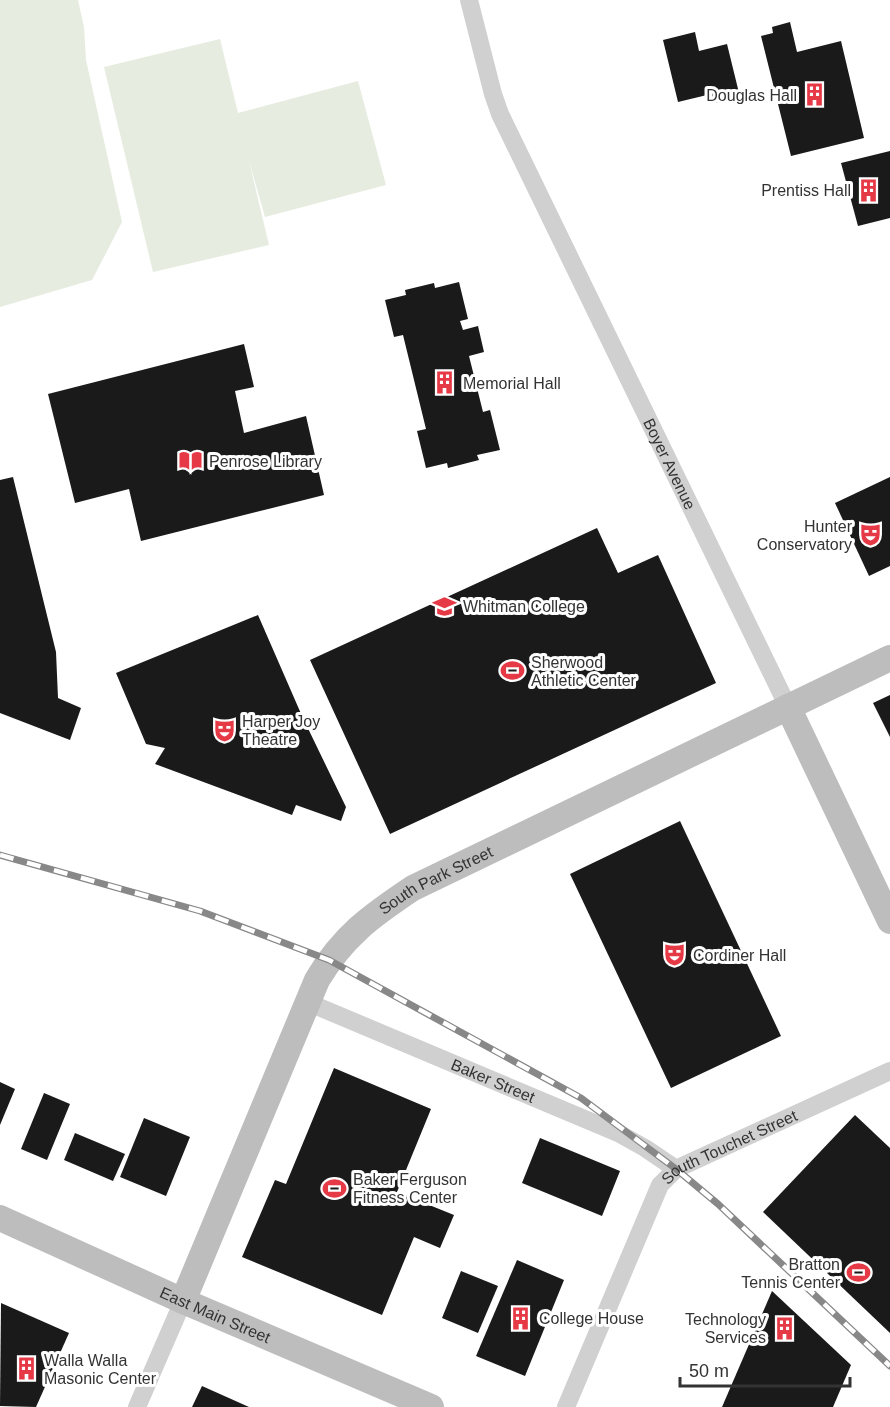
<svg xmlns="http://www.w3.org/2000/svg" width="890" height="1407" viewBox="0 0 890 1407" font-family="Helvetica,sans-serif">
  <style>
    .green { fill: #e6ecdf }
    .building { fill: #1a1a1a }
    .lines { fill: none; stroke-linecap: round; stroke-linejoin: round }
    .street { stroke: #d0d0d0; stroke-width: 18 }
    .secondary { stroke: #bdbdbd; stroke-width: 26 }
    .rail-casing { stroke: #888; stroke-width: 7 }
    .rail { stroke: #fff; stroke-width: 4.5; stroke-dasharray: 14; stroke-linecap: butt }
    .labels { text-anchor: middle; stroke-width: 6; stroke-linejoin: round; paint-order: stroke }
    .poi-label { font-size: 16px; fill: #333; stroke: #fff; text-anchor: start }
    .street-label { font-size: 16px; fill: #333; stroke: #fff }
  </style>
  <rect width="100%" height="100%" fill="#fff"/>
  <g class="green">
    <polygon points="0,0 78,0 84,27 86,60 122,222 92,280 0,307"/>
    <polygon points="220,39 238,113 358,81 386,185 265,217 249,161 269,245 153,272 104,67"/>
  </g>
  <g class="building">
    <polygon points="790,22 797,52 841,41 864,138 791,156 761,36 773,33 772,27"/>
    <polygon points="695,32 699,51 727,44 740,97 709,104 707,95 678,102 663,40"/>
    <polygon points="890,151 890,218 858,226 841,163"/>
    <polygon points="459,282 468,319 460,321 463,330 478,326 484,352 469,356 483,412 490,410 500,450 477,455 479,460 448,468 447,463 426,468 417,431 426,429 403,335 394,337 385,300 406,295 405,290 434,283 435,288"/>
    <polygon points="244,344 254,387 235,391 244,433 306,416 324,495 141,541 129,489 75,503 48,394"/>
    <polygon points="13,477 56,652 58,698 81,708 70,740 0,713 0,480"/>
    <polygon points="890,477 890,566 869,576 835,503"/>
    <polygon points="597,528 618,573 658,555 716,683 390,834 310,660"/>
    <polygon points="258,615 302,716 346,807 341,821 296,805 292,815 155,764 165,748 146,744 116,673"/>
    <polygon points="890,695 890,737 873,703"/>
    <polygon points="680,821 781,1036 671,1088 570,874"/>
    <polygon points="334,1068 431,1109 397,1192 454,1215 440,1248 414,1237 382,1315 242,1257 275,1180 286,1184"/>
    <polygon points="0,1082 15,1089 0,1125"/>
    <polygon points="44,1093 70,1104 47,1160 21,1149"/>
    <polygon points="855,1115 890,1148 890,1333 763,1212"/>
    <polygon points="144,1118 190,1137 166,1196 120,1177"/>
    <polygon points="75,1133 125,1154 113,1181 64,1160"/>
    <polygon points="540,1138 620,1171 602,1216 522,1183"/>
    <polygon points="517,1260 564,1280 525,1376 476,1356"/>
    <polygon points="461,1271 498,1286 478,1333 442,1318"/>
    <polygon points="772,1291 851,1365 833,1407 722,1407"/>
    <polygon points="1,1303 69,1333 36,1407 0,1406"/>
    <polygon points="202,1386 249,1407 192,1407"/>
  </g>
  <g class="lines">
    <g class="street">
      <path id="s1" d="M469,0L493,94L500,114L788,707"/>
      <path id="s2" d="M307,1002L618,1133L645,1148L676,1169"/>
      <polyline points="137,1407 183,1301"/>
      <path id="s3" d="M566,1407L660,1185L676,1169L890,1071"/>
    </g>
    <g class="secondary">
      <polyline points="788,707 890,921"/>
      <path id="s4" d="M0,1218L183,1301L431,1407"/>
      <path id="s5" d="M183,1301L317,980C343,936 371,916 413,888L890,658"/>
    </g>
    <defs>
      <polyline id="rail" points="0,855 200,911 329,960 581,1098 676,1169 718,1204 890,1366"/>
    </defs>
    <use href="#rail" class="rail-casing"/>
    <use href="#rail" class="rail"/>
  </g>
  <defs>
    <symbol id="building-bare" viewBox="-9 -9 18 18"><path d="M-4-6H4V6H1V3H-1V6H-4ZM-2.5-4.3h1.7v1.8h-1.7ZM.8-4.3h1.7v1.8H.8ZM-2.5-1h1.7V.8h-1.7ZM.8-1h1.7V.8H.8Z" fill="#e63946" stroke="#fff" stroke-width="2.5" paint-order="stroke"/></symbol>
    <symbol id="library-bare" viewBox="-9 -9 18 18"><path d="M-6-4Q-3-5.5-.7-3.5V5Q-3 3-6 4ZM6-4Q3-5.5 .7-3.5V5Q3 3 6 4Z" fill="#e63946" stroke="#fff" stroke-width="2.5" paint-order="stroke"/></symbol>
    <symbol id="theatre-bare" viewBox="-9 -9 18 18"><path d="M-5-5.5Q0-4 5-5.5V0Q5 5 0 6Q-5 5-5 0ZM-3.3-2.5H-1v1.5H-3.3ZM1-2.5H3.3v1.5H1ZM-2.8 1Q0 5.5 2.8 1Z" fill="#e63946" stroke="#fff" stroke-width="2.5" paint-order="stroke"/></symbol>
    <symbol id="university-bare" viewBox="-9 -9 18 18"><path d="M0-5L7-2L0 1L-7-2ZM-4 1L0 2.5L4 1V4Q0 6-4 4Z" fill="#e63946" stroke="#fff" stroke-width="2.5" paint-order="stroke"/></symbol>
    <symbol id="stadium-bare" viewBox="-9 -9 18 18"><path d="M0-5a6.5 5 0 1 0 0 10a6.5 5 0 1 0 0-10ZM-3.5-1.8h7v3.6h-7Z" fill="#e63946" stroke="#fff" stroke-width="2.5" paint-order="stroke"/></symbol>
  </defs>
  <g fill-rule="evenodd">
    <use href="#building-bare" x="798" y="78" width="33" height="33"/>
    <use href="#building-bare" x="852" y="174" width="33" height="33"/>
    <use href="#building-bare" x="428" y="366" width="33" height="33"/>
    <use href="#library-bare" x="174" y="444" width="33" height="33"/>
    <use href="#theatre-bare" x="854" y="518" width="33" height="33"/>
    <use href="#university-bare" x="428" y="590" width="33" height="33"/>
    <use href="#stadium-bare" x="496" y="654" width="33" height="33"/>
    <use href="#theatre-bare" x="208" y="714" width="33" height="33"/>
    <use href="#theatre-bare" x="658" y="938" width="33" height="33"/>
    <use href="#stadium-bare" x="318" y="1172" width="33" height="33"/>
    <use href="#stadium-bare" x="842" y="1256" width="33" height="33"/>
    <use href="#building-bare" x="504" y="1302" width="33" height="33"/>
    <use href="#building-bare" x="768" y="1312" width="33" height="33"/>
    <use href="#building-bare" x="10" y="1352" width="33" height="33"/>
  </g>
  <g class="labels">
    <g class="poi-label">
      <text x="797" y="101" text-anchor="end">Douglas Hall</text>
      <text x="851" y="196" text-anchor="end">Prentiss Hall</text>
      <text x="463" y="389">Memorial Hall</text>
      <text x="209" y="467">Penrose Library</text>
      <text x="852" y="532" text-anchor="end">Hunter<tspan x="852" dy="18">Conservatory</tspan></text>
      <text x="463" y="612">Whitman College</text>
      <text x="531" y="668">Sherwood<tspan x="531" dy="18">Athletic Center</tspan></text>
      <text x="242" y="727">Harper Joy<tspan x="242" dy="18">Theatre</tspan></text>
      <text x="693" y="961">Cordiner Hall</text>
      <text x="353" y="1185">Baker Ferguson<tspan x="353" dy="18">Fitness Center</tspan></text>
      <text x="840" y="1270" text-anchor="end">Bratton<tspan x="840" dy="18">Tennis Center</tspan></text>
      <text x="539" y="1324">College House</text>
      <text x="766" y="1325" text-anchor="end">Technology<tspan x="766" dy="18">Services</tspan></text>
      <text x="44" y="1366">Walla Walla<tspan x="44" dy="18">Masonic Center</tspan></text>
    </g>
    <g class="street-label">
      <text dy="6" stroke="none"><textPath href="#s1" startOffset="507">Boyer Avenue</textPath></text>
      <text dy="6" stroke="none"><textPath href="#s5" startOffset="506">South Park Street</textPath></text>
      <text dy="6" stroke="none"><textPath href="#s2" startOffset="202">Baker Street</textPath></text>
      <text dy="6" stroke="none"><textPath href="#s3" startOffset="321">South Touchet Street</textPath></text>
      <text dy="6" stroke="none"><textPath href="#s4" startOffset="236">East Main Street</textPath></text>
    </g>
  </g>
  <path d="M680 1377v9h170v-9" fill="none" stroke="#333333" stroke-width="3"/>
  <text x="689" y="1377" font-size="18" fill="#333333" stroke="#ffffff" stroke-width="4.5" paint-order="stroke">50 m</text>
</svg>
